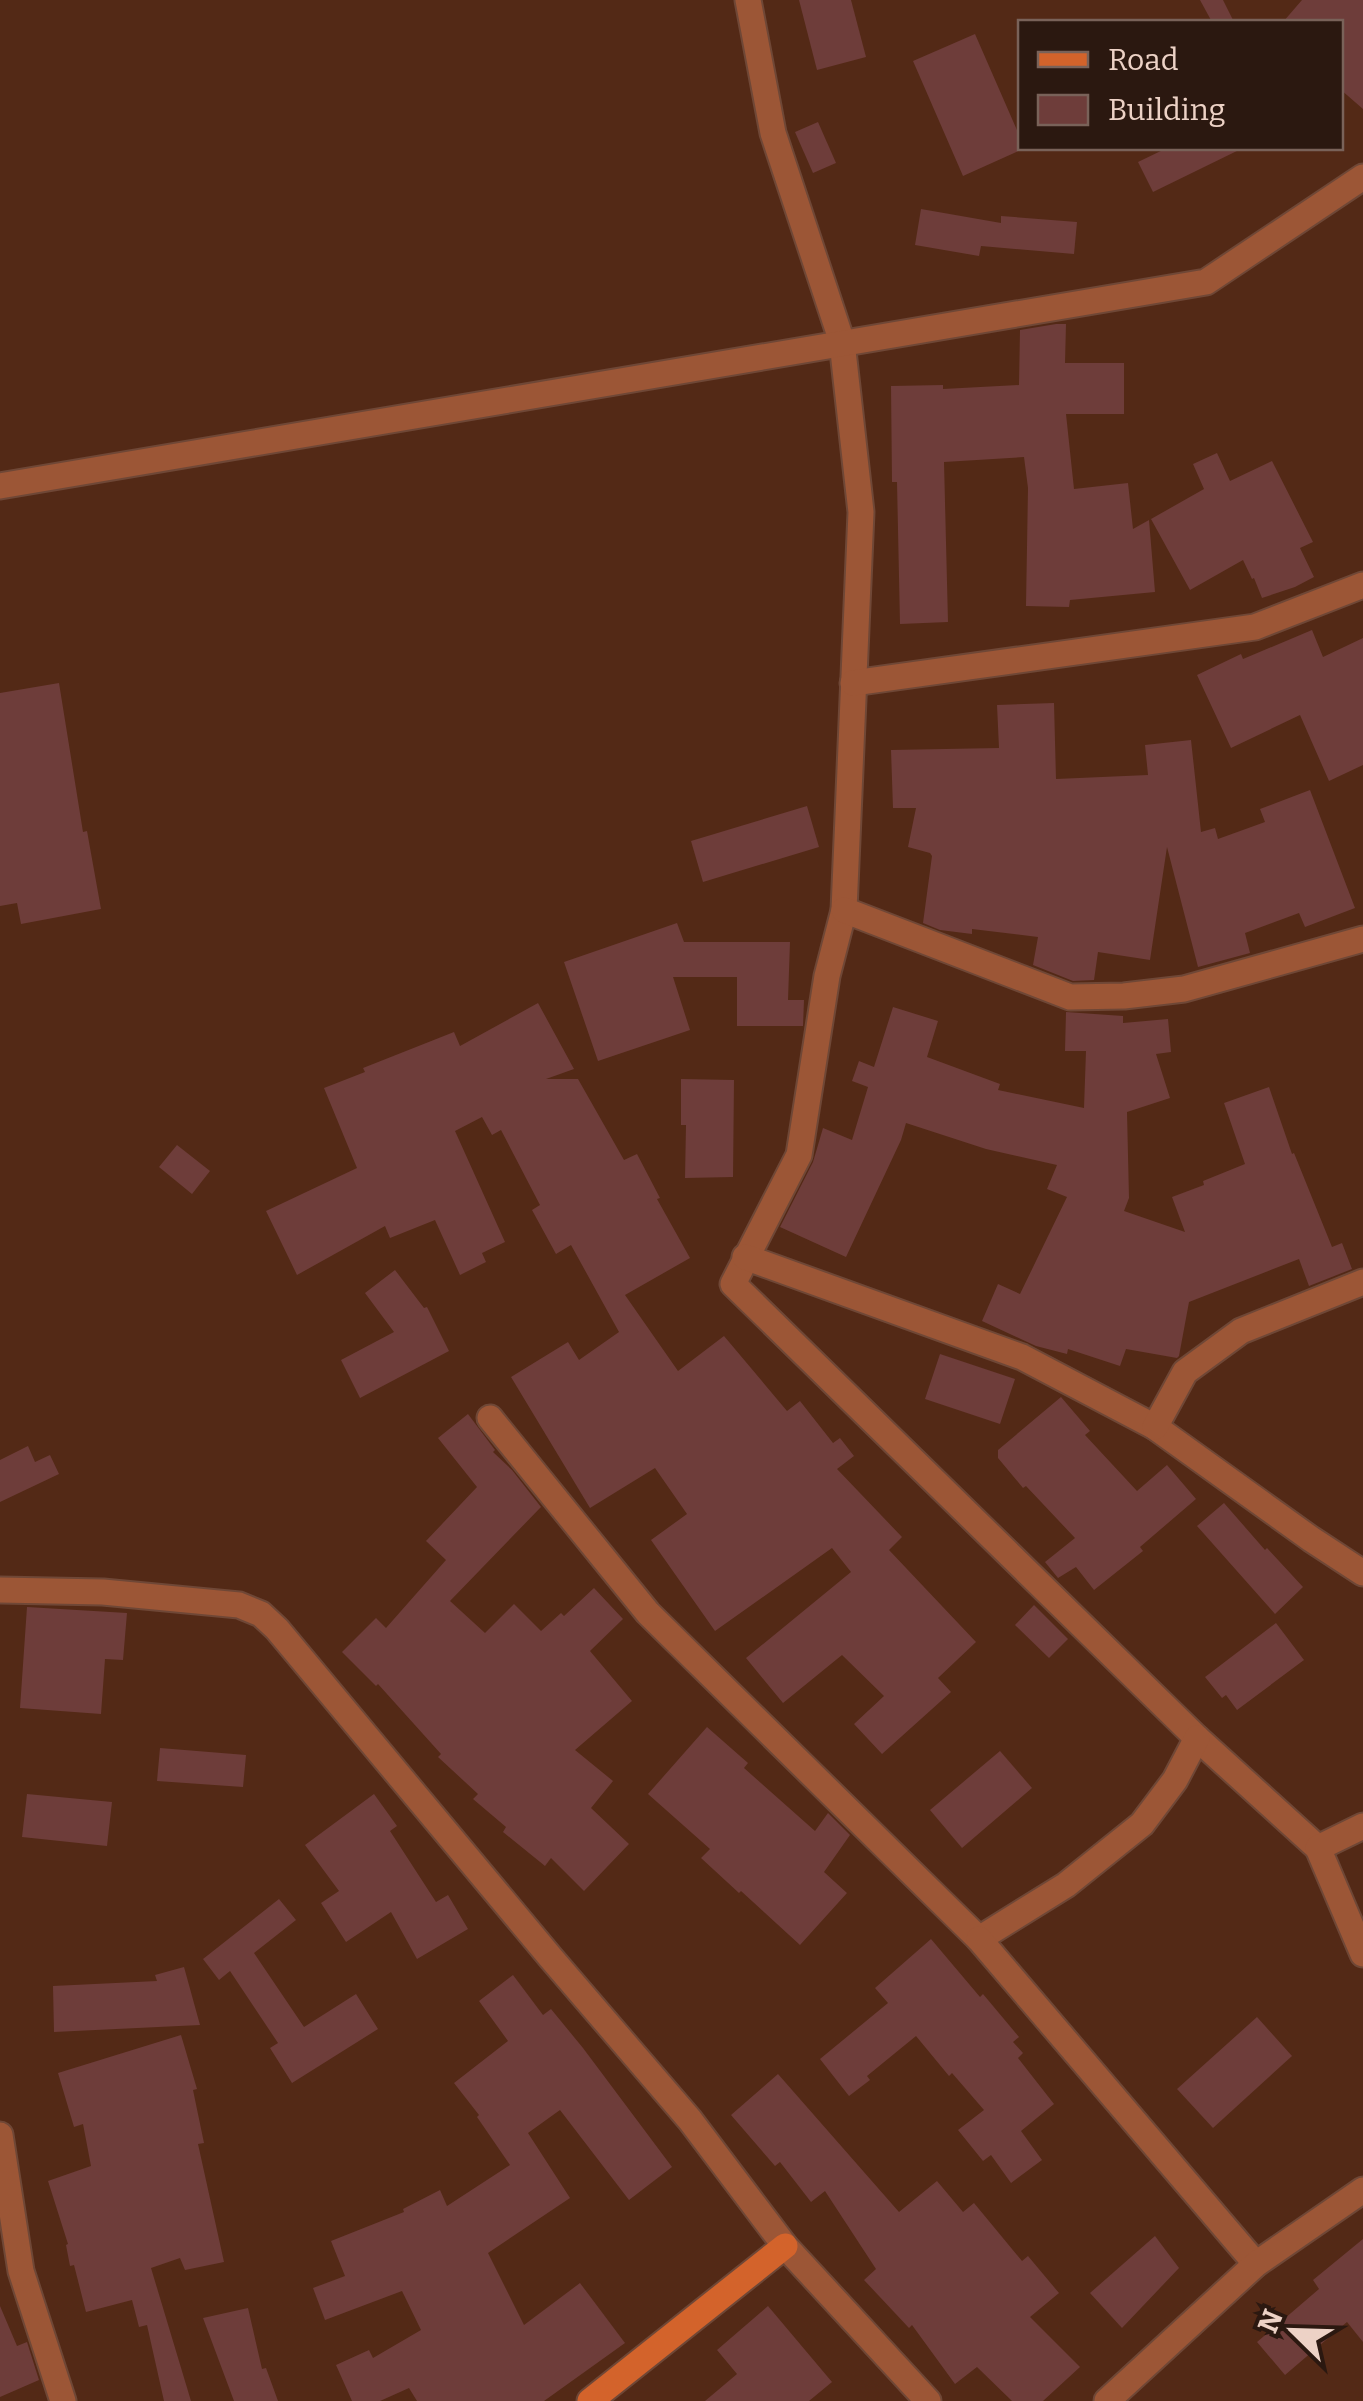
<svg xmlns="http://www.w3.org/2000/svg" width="1363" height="2401" viewBox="0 0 1363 2401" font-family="Bitter,serif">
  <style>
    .building { fill: #6e3d3a }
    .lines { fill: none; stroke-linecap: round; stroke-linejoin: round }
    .street-casing { stroke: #6f4736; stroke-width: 29 }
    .secondary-casing { stroke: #6f4736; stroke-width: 29 }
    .street { stroke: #9c5636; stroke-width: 25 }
    .secondary { stroke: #d3632b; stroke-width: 25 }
  </style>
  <rect width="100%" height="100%" fill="#532916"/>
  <g class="building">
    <polygon points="799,0 851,0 866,57 817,70"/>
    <polygon points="1200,0 1223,0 1234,22 1212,22"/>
    <polygon points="1302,0 1363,0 1363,109 1340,89 1340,22 1283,22"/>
    <polygon points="975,34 1020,137 1020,148 1025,148 963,176 913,61"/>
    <polygon points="818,122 836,163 813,173 795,132"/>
    <polygon points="1167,148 1243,148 1153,192 1138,162"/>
    <polygon points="921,209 1001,223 1001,216 1077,222 1074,254 981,246 979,256 915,245"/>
    <polygon points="1056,324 1066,324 1065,363 1124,363 1124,414 1066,414 1074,489 1128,483 1133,529 1149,520 1155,592 1070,600 1069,607 1026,606 1028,488 1024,457 944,462 948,622 900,624 897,482 892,482 891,386 943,385 943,389 1019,385 1020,330"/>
    <polygon points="1217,453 1230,481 1272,461 1313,542 1300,548 1314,577 1295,587 1262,598 1254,578 1252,579 1243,560 1190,590 1151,519 1204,489 1193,464"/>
    <polygon points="1312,630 1323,657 1363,638 1363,765 1329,781 1300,715 1231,748 1197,675 1241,654 1243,659"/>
    <polygon points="59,683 83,832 87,831 101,909 21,924 17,903 0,906 0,693"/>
    <polygon points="1054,703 1056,779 1148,775 1145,745 1191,740 1201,832 1215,828 1218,839 1265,822 1260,809 1310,790 1355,908 1305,927 1299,913 1245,933 1250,953 1198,967 1167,847 1150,960 1098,952 1094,980 1073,981 1033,965 1038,937 972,929 972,934 940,930 923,923 932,856 930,853 908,847 916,808 893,808 891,750 999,748 997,705"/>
    <polygon points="807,806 819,847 703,882 691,841"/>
    <polygon points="677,923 684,942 790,942 788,1000 804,1000 803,1026 737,1026 737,977 673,977 690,1030 598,1061 564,962"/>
    <polygon points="538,1003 574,1069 546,1079 578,1079 624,1160 637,1154 660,1198 657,1199 690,1258 625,1295 678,1371 724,1336 787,1411 800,1401 833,1443 840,1438 854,1456 837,1469 902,1537 889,1550 976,1642 938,1678 951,1692 882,1754 854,1724 884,1696 842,1655 783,1703 746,1658 851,1572 832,1548 715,1631 651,1540 687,1514 655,1468 590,1508 511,1377 568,1342 579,1360 619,1332 571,1245 556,1254 532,1210 540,1205 501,1130 492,1135 482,1117 455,1131 505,1242 482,1253 486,1262 460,1275 435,1220 390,1238 385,1226 297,1275 266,1211 357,1168 324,1088 365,1072 363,1068 454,1032 460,1046"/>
    <polygon points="893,1007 938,1021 927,1057 1000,1084 998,1090 1084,1108 1086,1051 1065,1051 1066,1012 1123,1016 1123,1023 1168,1019 1171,1052 1156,1054 1170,1098 1127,1112 1129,1198 1124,1211 1185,1232 1172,1197 1204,1185 1203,1181 1245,1164 1224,1103 1269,1087 1292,1154 1294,1153 1332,1247 1342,1243 1352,1269 1309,1286 1299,1259 1189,1302 1179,1356 1177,1358 1126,1349 1120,1366 1068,1349 1067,1354 1036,1346 982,1321 998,1284 1020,1294 1067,1197 1047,1189 1057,1165 986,1149 906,1123 901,1140 846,1257 780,1227 813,1162 823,1128 852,1140 868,1087 852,1081 859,1061 874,1067"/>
    <polygon points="681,1079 734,1080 733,1177 685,1178 686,1125 681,1125"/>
    <polygon points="177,1145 210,1171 192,1194 159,1167"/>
    <polygon points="395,1270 424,1308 427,1307 449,1351 360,1398 341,1360 394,1332 365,1293"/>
    <polygon points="940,1354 1015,1379 1000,1424 925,1399"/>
    <polygon points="1061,1397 1090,1431 1085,1435 1137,1491 1167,1465 1196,1499 1140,1547 1143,1551 1094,1590 1076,1567 1058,1578 1045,1562 1075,1538 1026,1486 1023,1488 998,1458 998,1450"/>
    <polygon points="468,1414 495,1450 493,1452 512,1470 541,1507 450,1601 485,1633 514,1604 541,1631 561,1613 564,1616 594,1588 623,1619 590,1651 632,1701 575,1750 613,1781 591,1808 629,1844 584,1891 551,1858 545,1866 503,1832 506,1827 473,1799 478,1794 438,1757 441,1754 378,1684 376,1686 342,1652 376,1618 386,1628 446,1560 426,1541 477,1487 438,1438"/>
    <polygon points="28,1446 35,1462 50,1455 59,1474 0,1502 0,1460"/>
    <polygon points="1224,1503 1265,1550 1267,1548 1303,1587 1275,1614 1197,1526"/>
    <polygon points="1034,1605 1068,1639 1049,1658 1015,1625"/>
    <polygon points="27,1607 127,1613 123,1660 105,1659 101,1714 20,1708"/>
    <polygon points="1276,1623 1304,1660 1237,1710 1226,1695 1222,1698 1205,1677"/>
    <polygon points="707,1727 748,1763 744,1768 815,1831 828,1813 850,1835 824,1872 847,1893 800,1945 741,1891 739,1893 701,1858 710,1849 648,1794"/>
    <polygon points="160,1748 246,1755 243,1787 157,1781"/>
    <polygon points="1000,1751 1032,1788 962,1848 930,1810"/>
    <polygon points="27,1794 112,1802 107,1846 22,1837"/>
    <polygon points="374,1794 397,1826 390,1831 436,1902 448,1895 468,1929 417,1959 391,1912 346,1942 321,1903 339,1891 305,1845"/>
    <polygon points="279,1899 296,1920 254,1953 304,2027 356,1994 378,2029 292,2083 270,2048 278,2043 230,1971 219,1980 203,1959"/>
    <polygon points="931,1939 980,1997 983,1994 1019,2037 1013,2042 1023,2053 1018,2058 1054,2104 1021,2131 1042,2160 1011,2183 991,2155 983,2161 958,2130 984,2110 952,2073 949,2076 916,2036 867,2076 870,2080 849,2096 820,2059 888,2003 875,1988"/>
    <polygon points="184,1967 200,2025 54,2032 53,1986 157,1981 155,1975"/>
    <polygon points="513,1975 543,2015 551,2009 583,2048 672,2167 629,2200 560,2110 528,2133 570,2198 488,2253 524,2325 580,2283 625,2343 544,2401 417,2401 409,2388 380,2401 352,2401 336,2365 369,2350 373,2358 421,2330 402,2291 325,2320 313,2288 345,2276 331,2241 404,2212 403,2209 440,2190 447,2206 510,2165 477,2117 479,2115 454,2083 508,2041 479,2001"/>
    <polygon points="1257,2017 1292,2056 1213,2128 1177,2089"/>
    <polygon points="181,2035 197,2089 193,2090 204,2143 198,2144 224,2262 185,2270 180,2258 151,2268 191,2401 164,2401 147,2325 139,2327 132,2300 86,2312 74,2265 70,2266 66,2245 68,2244 48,2181 91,2166 83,2124 74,2127 58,2073"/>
    <polygon points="778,2074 899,2212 937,2181 963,2212 974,2203 1022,2261 1028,2256 1059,2293 1030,2317 1080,2367 1043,2401 1012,2401 977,2367 955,2384 912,2325 909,2328 864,2280 876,2269 825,2191 811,2202 780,2162 775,2166 731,2115"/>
    <polygon points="1155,2236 1179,2268 1122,2328 1090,2293"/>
    <polygon points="1363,2239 1363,2342 1347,2322 1285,2375 1257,2342 1319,2289 1313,2280"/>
    <polygon points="0,2306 17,2346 27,2342 39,2380 0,2397"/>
    <polygon points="768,2306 832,2382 809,2401 705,2401 737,2374 717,2350"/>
    <polygon points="248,2308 262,2369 266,2368 278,2401 234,2401 203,2318"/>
  </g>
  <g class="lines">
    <defs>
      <g id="street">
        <polyline points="748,0 773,133 842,342 861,512 844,910 827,976 799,1155 733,1284 1197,1738 1318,1848"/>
        <polyline points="0,486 1206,282 1363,177"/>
        <polyline points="853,683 1255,627 1363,585"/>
        <polyline points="844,910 1070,997 1124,996 1184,989 1363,939"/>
        <polyline points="745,1257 1022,1357 1155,1427 1311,1539 1363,1573"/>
        <polyline points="490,1418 648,1613 979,1939 1066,1885 1142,1824 1175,1780 1197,1738"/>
        <polyline points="1155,1427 1185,1372 1241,1331 1363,1282"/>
        <polyline points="0,1590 103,1592 239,1605 261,1614 277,1629 551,1958 690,2120 785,2246 928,2401"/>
        <polyline points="1363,1826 1318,1848 1363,1954"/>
        <polyline points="979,1939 1256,2264"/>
        <polyline points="0,2135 21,2271 63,2401"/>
        <polyline points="1107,2401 1256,2264 1363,2190"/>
      </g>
      <polyline id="secondary" points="590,2401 785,2246"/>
    </defs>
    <use href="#street" class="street-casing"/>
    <use href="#secondary" class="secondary-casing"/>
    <use href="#street" class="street"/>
    <use href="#secondary" class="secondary"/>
  </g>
  <rect x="1018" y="20" width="325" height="130" fill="#2b1810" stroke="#796259" stroke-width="2.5"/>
  <rect x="1038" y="52" width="50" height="15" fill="#d3632b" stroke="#796259" stroke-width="2.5"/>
  <text x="1108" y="70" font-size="30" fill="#edd2c6">Road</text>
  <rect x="1038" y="95" width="50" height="30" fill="#6e3d3a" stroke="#796259" stroke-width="2.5"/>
  <text x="1108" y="120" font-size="30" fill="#edd2c6">Building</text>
  <g transform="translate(1293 2331) rotate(293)" stroke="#2b1810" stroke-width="8" paint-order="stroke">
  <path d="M0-8L18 38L0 25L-18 38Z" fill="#edd2c6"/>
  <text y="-15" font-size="28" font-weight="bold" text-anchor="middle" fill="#edd2c6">N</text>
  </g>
</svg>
